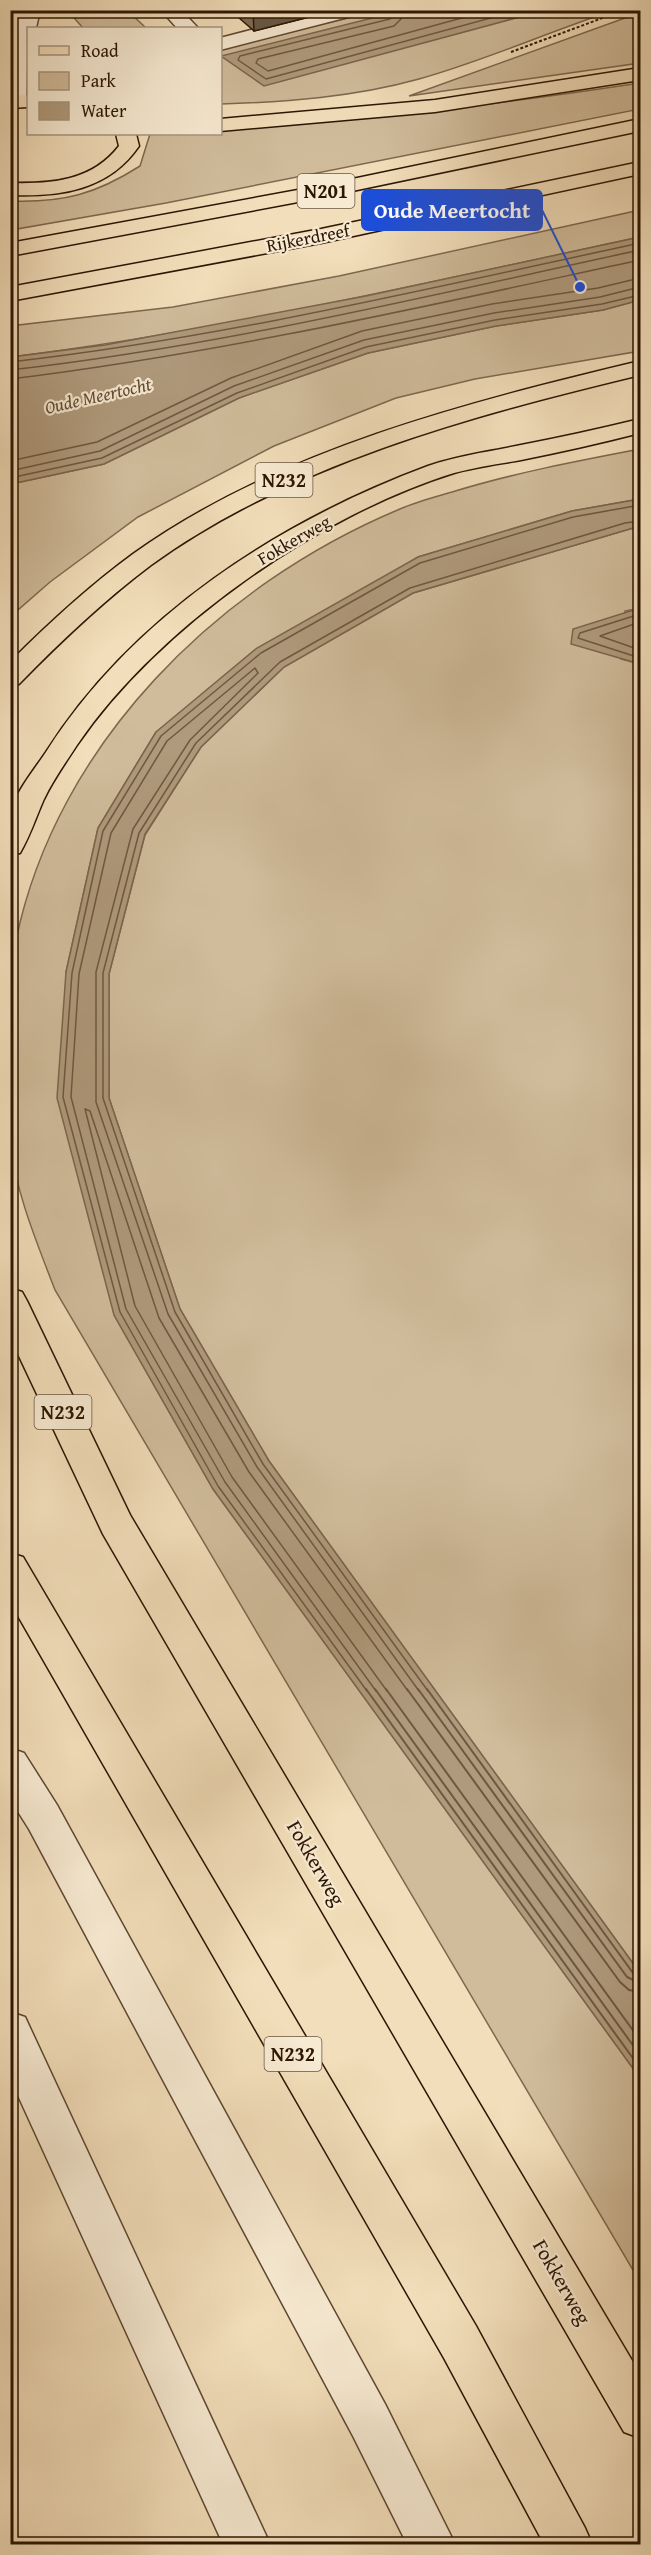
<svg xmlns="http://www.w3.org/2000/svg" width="651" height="2555" viewBox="0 0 651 2555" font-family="'Gentium Book Plus',serif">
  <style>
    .green { fill: #d0bc9b; stroke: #7e684f; stroke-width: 1.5 }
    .water { fill: #af9a7c; stroke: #7b654c; stroke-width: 1.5 }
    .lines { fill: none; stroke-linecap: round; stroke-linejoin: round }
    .shore-far1 { stroke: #6e5840; stroke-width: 1.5 }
    .shore { stroke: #6e5840; stroke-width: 2 }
    .service-casing { stroke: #5e4731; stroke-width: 3 }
    .minor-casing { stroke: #5e4731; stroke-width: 3 }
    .primary-casing { stroke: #2c1503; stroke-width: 3 }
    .trunk-casing { stroke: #2c1503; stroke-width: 3 }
    .path { stroke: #2c1503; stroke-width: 2; stroke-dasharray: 3 2; stroke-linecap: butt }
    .service { fill: #f7ead2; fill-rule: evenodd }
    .minor { fill: #f7ead2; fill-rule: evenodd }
    .primary { fill: #f2deba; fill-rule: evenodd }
    .trunk { fill: #f2deba; fill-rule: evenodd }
    .wall { fill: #7e6c54; stroke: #2c1503; stroke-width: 1.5 }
    .shaded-wall { fill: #675845; stroke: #2c1503; stroke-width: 1.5 }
    .labels { text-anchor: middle; stroke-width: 4.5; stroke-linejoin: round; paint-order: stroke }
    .far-street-label { font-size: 18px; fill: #2c1503; stroke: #f7ead2 }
    .far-water-label { font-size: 18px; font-style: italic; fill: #604a33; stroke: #f7ead2 }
    .shield { fill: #f7ead2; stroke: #695541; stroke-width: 1.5 }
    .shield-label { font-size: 20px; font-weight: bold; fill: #2c1503 }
    .street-label { font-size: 21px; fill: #2c1503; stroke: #f7ead2 }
    .leader { fill: none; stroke: #1d4ed8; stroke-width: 2 }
    .callout-dot { fill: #1d4ed8; stroke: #f7ead2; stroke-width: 2 }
    .callout { fill: #1d4ed8; stroke: #1d4ed8; stroke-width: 2 }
    .callout-label { font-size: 22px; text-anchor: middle; font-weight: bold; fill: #fff }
  </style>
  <rect width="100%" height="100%" fill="#f2deba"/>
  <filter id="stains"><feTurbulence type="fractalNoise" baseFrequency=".00333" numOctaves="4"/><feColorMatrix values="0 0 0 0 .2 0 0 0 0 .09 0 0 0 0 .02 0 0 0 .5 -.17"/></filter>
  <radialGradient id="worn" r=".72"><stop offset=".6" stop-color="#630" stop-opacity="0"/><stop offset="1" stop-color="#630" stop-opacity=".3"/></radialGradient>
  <g class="green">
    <polygon points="68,11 128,11 146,28 83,28"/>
    <path d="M376,11H612C548,32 484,61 419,79C354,97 287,102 221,104L220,49Z"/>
    <polygon points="640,12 640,63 409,96 636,14"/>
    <path d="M640,83V109L166,203L11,230L10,201C63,203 96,194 140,166L150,134H220L221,130C362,121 501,104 640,83Z"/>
    <path d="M640,210V237L617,242C416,285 215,332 11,357L10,326L173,307L339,276Z"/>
    <polygon points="640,300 640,351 475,379 396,398 274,446 138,517 50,582 11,616 11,484 104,464 239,398 368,353 496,326 603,310"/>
    <path d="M640,449V499L572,511L418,557L156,732L98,828L66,972L114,1315L213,1489L640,2078V2282L55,1290C37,1243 15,1191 10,1140C8,1114 10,1087 10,1061C10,1021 8,980 16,940C57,743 218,585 400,509C416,502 435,497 452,492C514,473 577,461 640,449Z"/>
    <polygon points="640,526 640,608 625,611 621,659 640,664 640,1973 269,1461 180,1309 109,1098 109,974 145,835 201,747 284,667 413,593"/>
  </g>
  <g class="water">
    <polygon points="400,11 542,11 264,86 221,56"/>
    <polygon points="640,237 640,300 603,310 496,326 368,353 239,398 104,464 11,484 11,357 105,345 366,296"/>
    <polygon points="640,499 640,526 413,593 284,667 201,747 145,834 109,974 109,1098 180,1309 269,1461 640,1973 640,2078 213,1489 114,1315 57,1098 66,972 98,828 156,732 257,648 418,557 572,511"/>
    <polygon points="640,608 640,664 571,644 573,629"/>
  </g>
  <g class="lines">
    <g class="shore-far1">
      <polyline points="395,10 390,19 240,56 238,60 266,79 520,10"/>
      <polyline points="403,10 401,19 394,26 258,59 256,63 268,71 491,10"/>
      <path d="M10,362C222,338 431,288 640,243"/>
      <path d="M10,370C222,346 431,295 640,250"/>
      <path d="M10,379C222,353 431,305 640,260"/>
      <polyline points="10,461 97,442 231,378 362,331 492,304 598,288 640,278"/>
      <polyline points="10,471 100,451 234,386 364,340 494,313 600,297 640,287"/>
      <polyline points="10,478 102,458 237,393 366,347 495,320 602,304 640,295"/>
      <polyline points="640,614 580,633 578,638 640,658"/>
      <polyline points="640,622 600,636 640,650"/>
      <polyline points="367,1691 218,1486 120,1312 63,1097 72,973 103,831 161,736 261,653 420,563 573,517 640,505"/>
      <polyline points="376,1691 225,1482 126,1309 71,1097 79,974 111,833 167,741 255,668 258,673 190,740 133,829 96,972 96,1102 168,1314 257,1467 419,1691"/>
      <polyline points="387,1691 232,1477 135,1306 85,1109 90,1111 159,1318 249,1472 408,1691"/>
      <polyline points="428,1691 263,1464 175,1312 103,1098 103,973 139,833 196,743 280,662 410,588 625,523 640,521"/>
    </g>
    <g class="shore">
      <polyline points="366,1689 640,2068"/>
      <polyline points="375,1689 640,2055"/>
      <polyline points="386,1689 640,2040"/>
      <polyline points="407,1689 620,1982 629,1990 640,1992"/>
      <polyline points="418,1689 627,1977 640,1983"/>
      <polyline points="427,1689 633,1973 640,1976"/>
    </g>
    <defs>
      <g id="service">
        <polygon points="161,10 181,10 198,28 177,28"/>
        <polygon points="328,10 362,10 360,14 220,50 220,38"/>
        <polygon points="10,2012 25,2017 270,2544 223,2544 10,2078"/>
      </g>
      <g id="minor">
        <polygon points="20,10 40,10 36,28 28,28 26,101 23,105 10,106 10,62"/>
        <polygon points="10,1748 24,1753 57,1805 385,2404 455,2544 407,2544 353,2436 29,1829 10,1799"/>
      </g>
      <g id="primary">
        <polygon points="28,95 28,107 10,108 10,96"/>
        <path d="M116,134H136L139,146C109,190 61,197 10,195V183C52,184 92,181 119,146Z"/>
        <path d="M640,361V375C474,415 292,463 151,565C103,601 61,641 19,684L10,686V662C49,623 88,587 133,554C278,450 469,402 640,361Z"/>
        <path d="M640,419V433C601,443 561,452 521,460C499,464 476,467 454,473C319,515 157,627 77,745C66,762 53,780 44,799C36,817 30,836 20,853L10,855C10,842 7,823 11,810C18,789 34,770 46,752C132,616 280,521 428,466C456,456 487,452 516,446C558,438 599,429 640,419Z"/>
        <polygon points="10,1288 22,1292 27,1301 130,1515 640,2374 640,2438 624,2432 103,1534 10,1337"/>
        <polygon points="10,1553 23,1557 476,2326 585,2528 592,2544 544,2544 444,2358 10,1602"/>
      </g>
      <g id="trunk">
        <polygon points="640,68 640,80 435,112 220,131 220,119 435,100"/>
        <polygon points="640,119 640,131 314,199 10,256 10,243 314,187"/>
        <polygon points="640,162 640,174 321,243 10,301 10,287 321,229"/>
      </g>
    </defs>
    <use href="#service" class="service-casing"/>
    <use href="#minor" class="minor-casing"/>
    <use href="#primary" class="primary-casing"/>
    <use href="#trunk" class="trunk-casing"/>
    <polyline class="path" points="511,52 624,10"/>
    <use href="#service" class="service"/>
    <use href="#minor" class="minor"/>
    <use href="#primary" class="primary"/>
    <use href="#trunk" class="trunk"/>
  </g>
  <polygon class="wall" points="230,10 337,10 254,31"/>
  <polygon class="shaded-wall" points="253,10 337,10 254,31"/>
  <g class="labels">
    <g class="far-street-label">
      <text transform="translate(308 238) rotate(-11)" y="6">Rijkerdreef</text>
      <text transform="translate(294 540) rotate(-30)" y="6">Fokkerweg</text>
    </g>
    <g class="far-water-label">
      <text transform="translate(98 396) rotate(-13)" y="6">Oude Meertocht</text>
    </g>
    <g class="shield">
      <rect x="297.5" y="174" width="57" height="34" rx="4.5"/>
      <rect x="255.5" y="463" width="57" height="34" rx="4.5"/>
      <rect x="34.5" y="1395" width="57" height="34" rx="4.5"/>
      <rect x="264.5" y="2037" width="57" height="34" rx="4.5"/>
    </g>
    <g class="shield-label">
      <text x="326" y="198">N201</text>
      <text x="284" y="487">N232</text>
      <text x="63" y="1419">N232</text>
      <text x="293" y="2061">N232</text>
    </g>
    <g class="street-label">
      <text transform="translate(316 1863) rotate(60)" y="7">Fokkerweg</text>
      <text transform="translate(562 2282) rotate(60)" y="7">Fokkerweg</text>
    </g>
  </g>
  <path class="leader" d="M580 287L542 210"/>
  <circle class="callout-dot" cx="580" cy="287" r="6"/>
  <rect class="callout" x="362" y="190" width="180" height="40" rx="6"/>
  <g class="callout-label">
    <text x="452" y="218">Oude Meertocht</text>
  </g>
  <rect width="651" height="2555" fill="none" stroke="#f2deba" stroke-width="36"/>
  <rect x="12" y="12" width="627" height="2531" fill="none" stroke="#2c1503" stroke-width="3"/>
  <rect x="18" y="18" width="615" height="2519" fill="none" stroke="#2c1503" stroke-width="1.5"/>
  <rect x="27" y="27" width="195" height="108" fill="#f7ead2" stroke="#a6957f" stroke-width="1.5"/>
  <rect x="39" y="46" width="30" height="9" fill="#f2deba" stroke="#a6957f" stroke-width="1.5"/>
  <text x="81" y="57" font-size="18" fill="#2c1503">Road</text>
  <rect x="39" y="72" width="30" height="18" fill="#d0bc9b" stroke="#a6957f" stroke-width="1.5"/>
  <text x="81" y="87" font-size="18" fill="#2c1503">Park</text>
  <rect x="39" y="102" width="30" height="18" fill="#af9a7c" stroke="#a6957f" stroke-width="1.5"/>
  <text x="81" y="117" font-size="18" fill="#2c1503">Water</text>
  <rect width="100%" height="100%" filter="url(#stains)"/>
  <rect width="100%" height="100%" fill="url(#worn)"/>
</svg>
